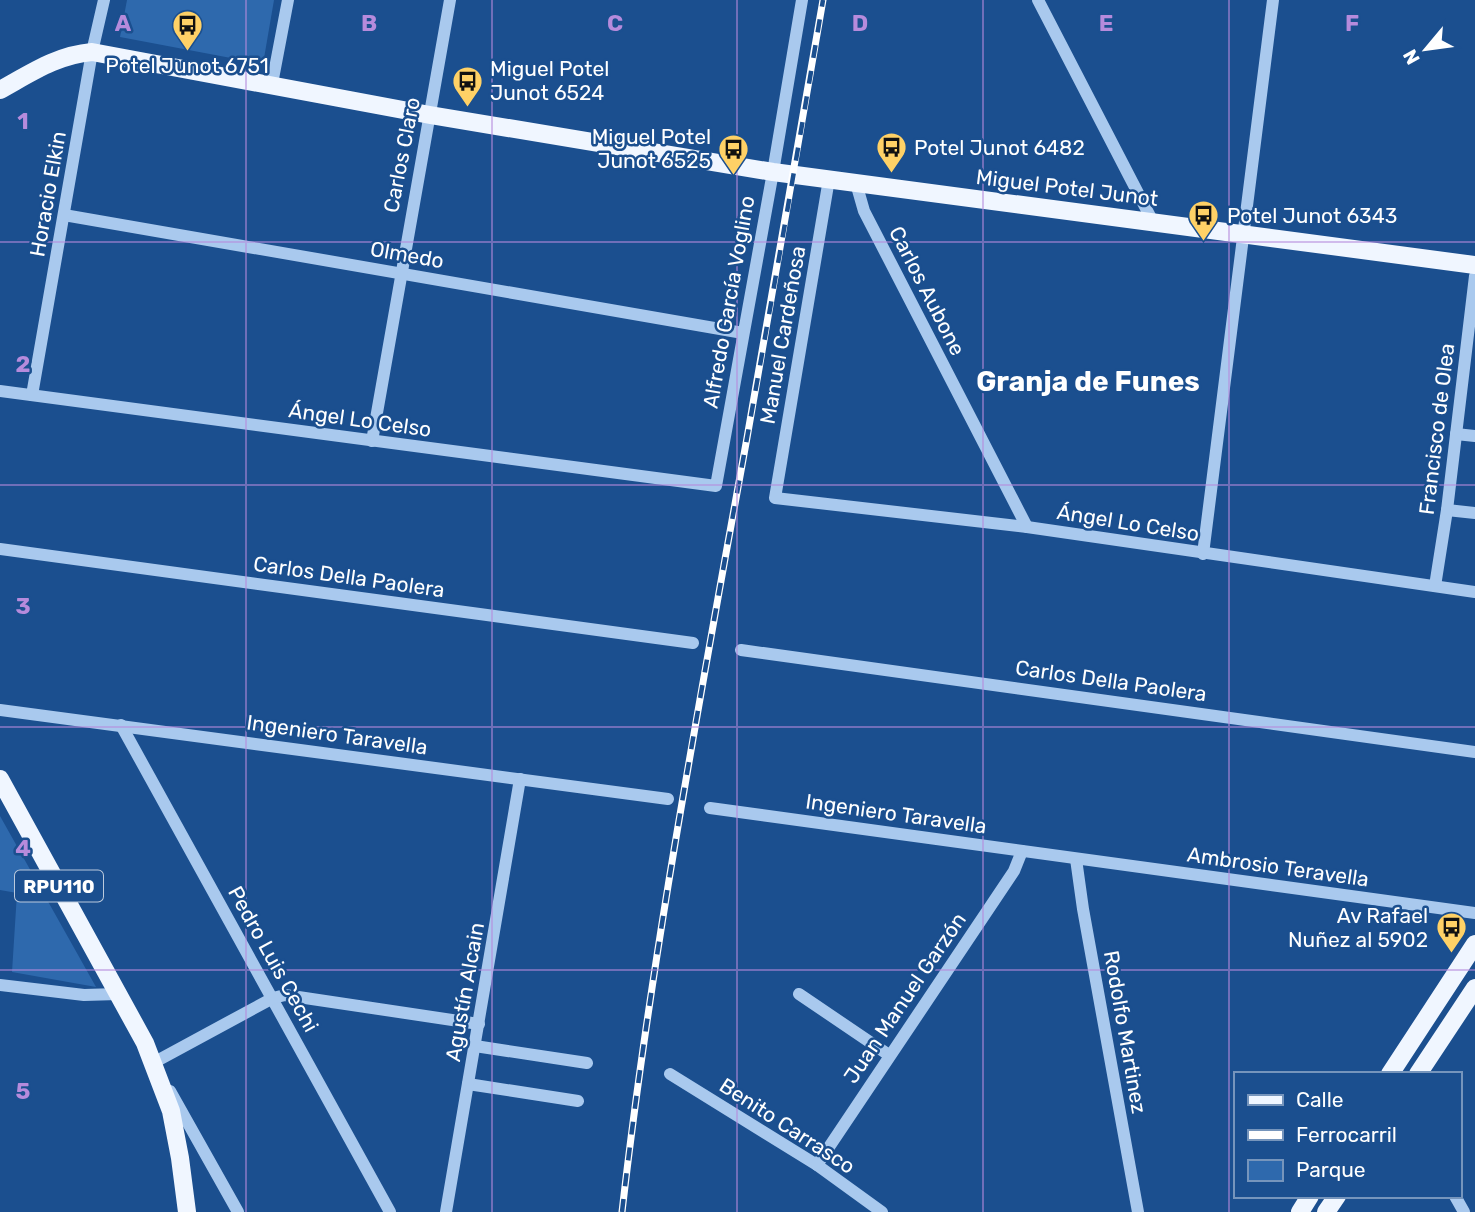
<svg xmlns="http://www.w3.org/2000/svg" width="1475" height="1212" viewBox="0 0 1475 1212" font-family="Rubik,sans-serif">
  <style>
    .green { fill: #2e69ad }
    .lines { fill: none; stroke-linecap: round; stroke-linejoin: round }
    .minor { stroke: #a9c9ee; stroke-width: 12 }
    .major { stroke: #f0f6ff; stroke-width: 18 }
    .rail-casing { stroke: #fff; stroke-width: 7 }
    .rail { stroke: #1b4f8f; stroke-width: 4.5; stroke-dasharray: 13; stroke-linecap: butt }
    .grid { fill: none; stroke: #b68bdc; stroke-width: 2; stroke-opacity: 0.55 }
    .labels { text-anchor: middle; stroke-width: 5; stroke-linejoin: round; paint-order: stroke }
    .shield { fill: #1b4f8f; stroke: #bbcadd; stroke-width: 2 }
    .shield-label { font-size: 19px; font-weight: bold; fill: #fff }
    .poi-label { font-size: 21px; fill: #fff; stroke: #1b4f8f; text-anchor: start }
    .street-label { font-size: 21px; fill: #fff; stroke: #1b4f8f }
    .district-label { font-size: 28px; font-weight: bold; fill: #fff; stroke: #1b4f8f }
    .grid-label { font-size: 23px; text-anchor: middle; font-weight: bold; fill: #b68bdc; stroke: #1b4f8f; stroke-width: 5; stroke-linejoin: round; paint-order: stroke }
  </style>
  <rect width="100%" height="100%" fill="#1b4f8f"/>
  <g class="green">
    <polygon points="127,0 274,0 263,64 120,37"/>
    <polygon points="0,816 96,987 12,972 17,893 0,890"/>
  </g>
  <g class="lines">
    <g class="minor">
      <polyline points="1038,0 1153,222"/>
      <polyline points="272,84 288,0"/>
      <polyline points="829,179 775,498 1027,527 1475,592"/>
      <polyline points="856,183 864,211 1027,527"/>
      <polyline points="64,215 743,333"/>
      <polyline points="0,391 716,486 773,172 802,0"/>
      <polyline points="32,395 92,52 104,0"/>
      <polyline points="1456,434 1475,436"/>
      <polyline points="372,441 450,0"/>
      <polyline points="1447,510 1475,513"/>
      <polyline points="0,549 693,643"/>
      <polyline points="1203,554 1273,0"/>
      <polyline points="1435,586 1447,510 1475,276"/>
      <polyline points="741,650 1475,752"/>
      <polyline points="0,710 668,799"/>
      <polyline points="121,725 390,1212"/>
      <polyline points="710,808 1475,913"/>
      <polyline points="1076,859 1083,909 1138,1212"/>
      <polyline points="0,985 84,995 118,994"/>
      <polyline points="799,994 889,1055"/>
      <polyline points="475,1046 587,1063"/>
      <polyline points="157,1070 153,1063 273,998 285,995 479,1024"/>
      <polyline points="670,1074 817,1165 882,1212"/>
      <polyline points="468,1084 578,1101"/>
      <polyline points="170,1091 238,1212"/>
      <polyline points="817,1165 1014,871 1022,851"/>
      <polyline points="1455,1196 1464,1212"/>
      <polyline points="446,1212 520,779"/>
    </g>
    <g class="major">
      <path d="M0,90C31,73 57,55 92,52L430,115L773,172L1475,265"/>
      <polyline points="0,779 145,1043 171,1111 180,1158 187,1212"/>
      <polyline points="1390,1074 1475,944"/>
      <polyline points="1418,1074 1475,988"/>
      <polyline points="1300,1212 1310,1196"/>
      <polyline points="1326,1212 1337,1196"/>
    </g>
    <defs>
      <path id="rail" d="M622,1212C647,993 686,776 725,559C759,373 792,187 823,0"/>
    </defs>
    <use href="#rail" class="rail-casing"/>
    <use href="#rail" class="rail"/>
  </g>
  <path class="grid" d="M246,0V1212M492,0V1212M737,0V1212M983,0V1212M1229,0V1212M0,242H1475M0,485H1475M0,727H1475M0,970H1475"/>
  <defs>
    <symbol id="bus-pin" viewBox="-11 -11 22 30"><path d="M0 17L-7.5 6A9.5 9.5 0 1 1 7.5 6Z" fill="#ffd166" stroke="#1b4f8f"/><path d="M-5-6H5V4H4V6H2V4H-2V6H-4V4H-5ZM-3.5-4V0h7V-4ZM-3.5 1.2v1.5H-2V1.2ZM2 1.2v1.5H3.5V1.2Z" fill="#111"/></symbol>
  </defs>
  <g fill-rule="evenodd">
    <use href="#bus-pin" x="170" y="8" width="35" height="47"/>
    <use href="#bus-pin" x="450" y="64" width="35" height="47"/>
    <use href="#bus-pin" x="874" y="130" width="35" height="47"/>
    <use href="#bus-pin" x="716" y="132" width="35" height="47"/>
    <use href="#bus-pin" x="1186" y="198" width="35" height="47"/>
    <use href="#bus-pin" x="1434" y="910" width="35" height="47"/>
  </g>
  <g class="labels">
    <rect class="shield" x="15" y="870.5" width="88" height="31" rx="5"/>
    <g class="shield-label">
      <text x="59" y="893">RPU110</text>
    </g>
    <g class="poi-label">
      <text x="187" y="73" text-anchor="middle">Potel Junot 6751</text>
      <text x="490" y="76">Miguel Potel<tspan x="490" dy="24">Junot 6524</tspan></text>
      <text x="711" y="144" text-anchor="end">Miguel Potel<tspan x="711" dy="24">Junot 6525</tspan></text>
      <text x="914" y="155">Potel Junot 6482</text>
      <text x="1227" y="223">Potel Junot 6343</text>
      <text x="1428" y="923" text-anchor="end">Av Rafael<tspan x="1428" dy="24">Nuñez al 5902</tspan></text>
    </g>
    <g class="street-label">
      <text transform="translate(402 155) rotate(-79)" y="7">Carlos Claro</text>
      <text transform="translate(1067 188) rotate(7)" y="7">Miguel Potel Junot</text>
      <text transform="translate(48 194) rotate(-80)" y="7">Horacio Elkin</text>
      <text transform="translate(407 255) rotate(10)" y="7">Olmedo</text>
      <text transform="translate(927 291) rotate(63)" y="7">Carlos Aubone</text>
      <text transform="translate(729 302) rotate(-80)" y="7">Alfredo García Voglino</text>
      <text transform="translate(783 335) rotate(-80)" y="7">Manuel Cardeñosa</text>
      <text transform="translate(360 420) rotate(8)" y="7">Ángel Lo Celso</text>
      <text transform="translate(1437 429) rotate(-83)" y="7">Francisco de Olea</text>
      <text transform="translate(1128 523) rotate(9)" y="7">Ángel Lo Celso</text>
      <text transform="translate(349 577) rotate(8)" y="7">Carlos Della Paolera</text>
      <text transform="translate(1111 681) rotate(8)" y="7">Carlos Della Paolera</text>
      <text transform="translate(337 735) rotate(8)" y="7">Ingeniero Taravella</text>
      <text transform="translate(896 814) rotate(8)" y="7">Ingeniero Taravella</text>
      <text transform="translate(1278 867) rotate(8)" y="7">Ambrosio Teravella</text>
      <text transform="translate(273 959) rotate(61)" y="7">Pedro Luis Cechi</text>
      <text transform="translate(465 992) rotate(-80)" y="7">Agustín Alcain</text>
      <text transform="translate(905 998) rotate(-56)" y="7">Juan Manuel Garzón</text>
      <text transform="translate(1125 1032) rotate(80)" y="7">Rodolfo Martinez</text>
      <text transform="translate(787 1126) rotate(33)" y="7">Benito Carrasco</text>
    </g>
    <g class="district-label">
      <text x="1088" y="391">Granja de Funes</text>
    </g>
  </g>
  <g class="grid-label">
    <text x="123" y="31">A</text>
    <text x="369" y="31">B</text>
    <text x="615" y="31">C</text>
    <text x="860" y="31">D</text>
    <text x="1106" y="31">E</text>
    <text x="1352" y="31">F</text>
    <text x="23" y="129">1</text>
    <text x="23" y="372">2</text>
    <text x="23" y="614">3</text>
    <text x="23" y="856">4</text>
    <text x="23" y="1099">5</text>
  </g>
  <rect x="1234" y="1072" width="228" height="126" fill="#1b4f8f" stroke="#7695bc" stroke-width="2"/>
  <rect x="1248" y="1095" width="35" height="10" fill="#f0f6ff" stroke="#7695bc" stroke-width="2"/>
  <text x="1296" y="1107" font-size="21" fill="#ffffff">Calle</text>
  <rect x="1248" y="1130" width="35" height="10" fill="#ffffff" stroke="#7695bc" stroke-width="2"/>
  <text x="1296" y="1142" font-size="21" fill="#ffffff">Ferrocarril</text>
  <rect x="1248" y="1160" width="35" height="21" fill="#2e69ad" stroke="#7695bc" stroke-width="2"/>
  <text x="1296" y="1177" font-size="21" fill="#ffffff">Parque</text>
  <g transform="translate(1426 49) rotate(241)" stroke="#1b4f8f" stroke-width="5" paint-order="stroke">
  <path d="M0-5L12 26L0 18L-12 26Z" fill="#ffffff"/>
  <text y="-10" font-size="19" font-weight="bold" text-anchor="middle" fill="#ffffff">N</text>
  </g>
</svg>
